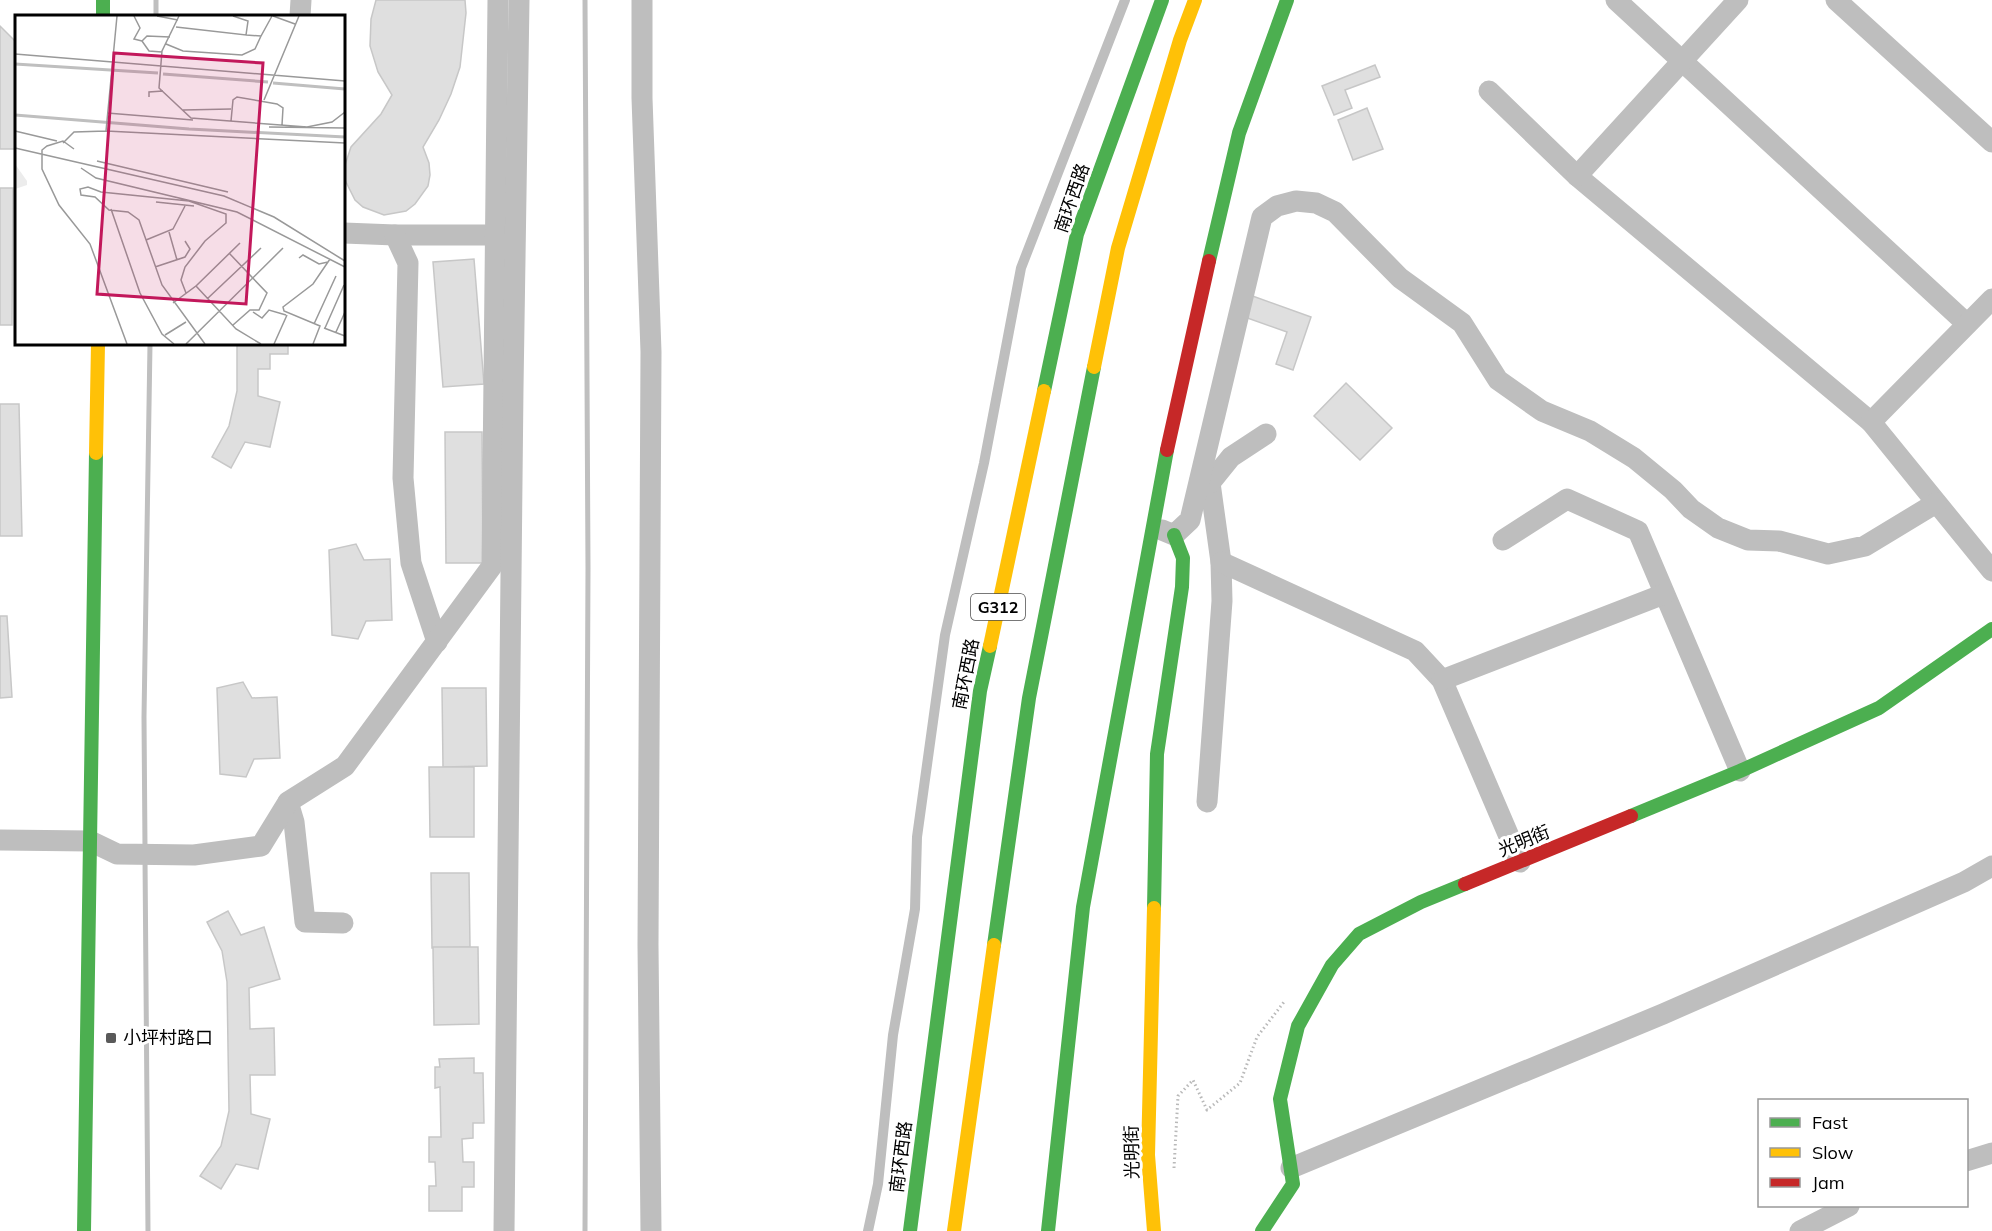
<svg xmlns="http://www.w3.org/2000/svg" width="1992" height="1231" viewBox="0 0 1992 1231" font-family="Mulish,'Noto Sans SC',sans-serif">
  <style>
    .lines { fill: none; stroke-linecap: round; stroke-linejoin: round }
    .stream { stroke: #bfbfbf; stroke-width: 5 }
    .building { fill: #dfdfdf; stroke: #c7c7c7; stroke-width: 1.5 }
    .path { stroke: #b9b9b9; stroke-width: 3; stroke-dasharray: 1.5 3; stroke-linecap: butt }
    .lane { stroke: #bebebe; stroke-width: 10 }
    .street { stroke: #bebebe; stroke-width: 21 }
    .fast { stroke: #4caf50; stroke-width: 14 }
    .slow { stroke: #ffc107; stroke-width: 14 }
    .jam { stroke: #c62828; stroke-width: 14 }
    .poi-dot { fill: #595959; stroke: #fff; stroke-width: 2 }
    .labels { text-anchor: middle; stroke-width: 6; stroke-linejoin: round; paint-order: stroke }
    .shield { fill: #fff; stroke: #4c4c4c; stroke-width: 1.5 }
    .shield-label { font-size: 16px; font-weight: bold; fill: #000 }
    .street-label { font-size: 18px; fill: #000; stroke: #fff }
    .poi-label { font-size: 18px; fill: #000; stroke: #fff; text-anchor: start }
    .inset-river { fill: none; stroke: #bfbfbf; stroke-width: 3 }
    .inset-road { fill: none; stroke: #999; stroke-width: 1.5 }
    .view { fill: #c2185b; fill-opacity: 0.15; stroke: #c2185b; stroke-width: 3 }
    .inset-edge { fill: none; stroke: #000; stroke-width: 3 }
  </style>
  <rect width="100%" height="100%" fill="#fff"/>
  <g class="lines">
    <g class="stream">
      <polyline points="585,0 588,568 585,1231"/>
      <polyline points="156,16 156,0"/>
      <polyline points="145,848 144,717 150,344"/>
      <polyline points="145,858 148,1231"/>
    </g>
  </g>
  <g class="building">
    <polygon points="376,0 465,0 466,13 460,67 451,94 439,120 423,147 429,163 430,175 428,186 415,204 406,211 384,215 363,207 355,200 345,180 344,168 351,147 381,114 392,95 378,72 370,46 371,19"/>
    <polygon points="0,26 16,42 16,149 0,149"/>
    <polygon points="1375,65 1380,77 1345,90 1352,108 1334,115 1322,86"/>
    <polygon points="1367,108 1383,149 1353,160 1338,120"/>
    <polygon points="0,188 13,188 12,325 0,325"/>
    <polygon points="474,259 484,384 443,387 433,262"/>
    <polygon points="1247,294 1311,317 1293,370 1276,364 1287,332 1239,315"/>
    <polygon points="237,344 288,344 288,354 270,354 270,369 258,369 258,396 280,402 270,447 245,442 231,468 212,457 229,426 237,391"/>
    <polygon points="1346,383 1392,428 1360,460 1314,416"/>
    <polygon points="0,404 19,404 22,536 0,536"/>
    <polygon points="445,432 482,432 483,563 446,563"/>
    <polygon points="356,544 364,560 390,559 392,620 366,621 358,639 332,635 329,550"/>
    <polygon points="0,616 7,616 12,697 0,698"/>
    <polygon points="243,682 252,698 277,697 280,758 254,759 246,777 220,774 217,688"/>
    <polygon points="442,688 486,688 487,766 443,767"/>
    <polygon points="429,767 474,767 474,837 430,837"/>
    <polygon points="431,873 469,873 470,947 432,948"/>
    <polygon points="228,911 241,935 264,927 280,979 249,988 250,1029 274,1028 275,1075 250,1075 251,1114 270,1119 258,1169 236,1164 221,1189 200,1176 221,1146 229,1111 227,982 222,951 207,922"/>
    <polygon points="433,947 478,947 479,1024 434,1025"/>
    <polygon points="474,1058 474,1073 483,1073 484,1123 473,1123 473,1138 462,1139 463,1162 474,1162 474,1187 462,1187 462,1211 429,1211 429,1186 436,1186 435,1162 429,1162 429,1137 441,1137 440,1087 435,1088 435,1067 440,1067 439,1059"/>
  </g>
  <g class="lines">
    <polyline class="path" points="1174,1168 1178,1096 1193,1080 1207,1110 1240,1083 1257,1037 1284,1002"/>
    <polyline class="lane" points="868,1231 878,1184 893,1035 915,909 917,837 945,635 984,463 1021,268 1125,0"/>
    <g class="street">
      <polyline points="642,0 642,98 651,352 648,945 651,1231"/>
      <polyline points="1616,0 1967,324"/>
      <polyline points="1836,0 1992,142"/>
      <polyline points="300,16 301,0"/>
      <polyline points="1489,91 1577,176 1871,422"/>
      <polyline points="1577,176 1738,0"/>
      <polyline points="344,233 395,235 496,235"/>
      <polyline points="395,235 408,263 403,478 411,563 437,642"/>
      <polyline points="1992,299 1871,422 1992,571"/>
      <polyline points="1200,480 1210,483 1221,562 1222,601 1207,802"/>
      <polyline points="1210,483 1231,457 1266,434"/>
      <polyline points="1162,530 1174,535 1190,520 1262,217 1277,206 1296,201 1316,203 1335,212 1400,278 1462,323 1498,380 1542,411 1590,431 1634,458 1673,490 1691,509 1718,528 1748,540 1779,541 1828,554 1865,546 1936,503"/>
      <polyline points="1503,540 1567,499 1638,531 1740,771"/>
      <polyline points="1221,562 1415,651 1442,680 1520,862"/>
      <polyline points="1442,680 1664,594"/>
      <polyline points="288,802 294,822 305,922 343,923"/>
      <polyline points="0,840 90,841 117,854 194,855 261,846 288,802 345,766 492,566 498,0"/>
      <polyline points="1966,1161 1992,1153"/>
      <polyline points="1291,1168 1663,1014 1964,882 1992,866"/>
      <polyline points="504,1231 513,388 519,0"/>
      <polyline points="1800,1231 1849,1206"/>
    </g>
    <g class="fast">
      <polyline points="103,0 103,16"/>
      <polyline points="1209,261 1239,133 1287,0"/>
      <polyline points="1044,391 1077,234 1162,0"/>
      <polyline points="1631,816 1740,771 1879,708 1992,629"/>
      <polyline points="1154,908 1157,754 1182,587 1183,558 1174,535"/>
      <polyline points="994,945 1029,698 1094,367"/>
      <polyline points="84,1231 96,453"/>
      <polyline points="910,1231 980,691 990,646"/>
      <polyline points="1048,1231 1083,907 1167,450"/>
      <polyline points="1262,1231 1293,1184 1280,1099 1298,1026 1332,965 1359,934 1421,902 1465,884"/>
    </g>
    <g class="slow">
      <polyline points="1094,367 1118,248 1180,40 1195,0"/>
      <polyline points="96,453 98,344"/>
      <polyline points="990,646 1044,391"/>
      <polyline points="1154,908 1148,1155 1154,1231"/>
      <polyline points="954,1231 994,945"/>
    </g>
    <g class="jam">
      <polyline points="1167,450 1209,261"/>
      <polyline points="1465,884 1631,816"/>
    </g>
  </g>
  <rect class="poi-dot" x="105" y="1032" width="12" height="12" rx="3"/>
  <g class="labels">
    <rect class="shield" x="971" y="594" width="54" height="26" rx="4.5"/>
    <g class="shield-label">
      <text x="998" y="613">G312</text>
    </g>
    <g class="street-label">
      <text transform="translate(1072 198) rotate(-71)" y="6">南环西路</text>
      <text transform="translate(966 674) rotate(-79)" y="6">南环西路</text>
      <text transform="translate(1524 841) rotate(-22)" y="6">光明街</text>
      <text transform="translate(1132 1152) rotate(-91)" y="6">光明街</text>
      <text transform="translate(901 1157) rotate(-83)" y="6">南环西路</text>
    </g>
    <g class="poi-label">
      <text x="123" y="1044">小坪村路口</text>
    </g>
  </g>
  <g transform="translate(15 15)">
    <rect width="330" height="330" fill="#fff"/>
    <path d="M0,149L12,166V170L0,174Z" fill="#ececec"/>
    <path class="inset-river" d="M0,49L143,58M148,59L253,67M258,68L330,74M0,100L174,114L330,122"/>
    <path class="inset-road" d="M119,1L125,13L119,24L127,26M142,1L163,5M164,1L147,36L144,73L176,103L292,112L317,107L330,97M258,1L280,9M161,12L231,20L233,6L218,1M231,20L246,21L257,1M151,29L168,36L227,40L240,34L246,21M147,37L134,36L127,26L132,21L155,22M0,39L330,66M134,82V77L148,76M249,85L284,1M168,95L216,94M92,98L178,105M216,106L218,85L222,82L262,89L268,93L267,110M254,112L330,113M0,116L42,126M91,116L330,128M48,128L59,117L91,116L102,1M0,133L209,181L259,202L330,246M59,134L48,126L32,131L27,135V154L44,190L75,229L112,329M82,146L213,177M66,153L81,163L222,197L330,252M141,187L179,191M96,194L125,278L147,319L159,329M154,217L162,245M131,225L158,214L170,191M214,238L252,278L244,295H235L218,310M284,243L288,240L304,249L313,247M140,252L170,242L175,234L170,226M181,271L225,228M171,278L166,265L170,252L190,226L211,208V199L174,186L86,177L73,172L65,174L66,180L80,182L94,195L113,197L124,205L147,270L190,329M192,284L246,233M158,288L181,271L221,314L246,329M238,297L247,303L254,295L271,300M299,309L321,261M309,313L330,321M310,313L329,270M321,317L330,297M150,320L171,307M171,329L268,233M259,329L272,300M298,329L305,311L269,296L268,292L298,269L315,244"/>
    <path class="view" d="M99,38L248,48L231,289L82,279Z"/>
    <rect width="330" height="330" class="inset-edge"/>
  </g>
  <rect x="1758" y="1099" width="210" height="108" fill="#ffffff" stroke="#999999" stroke-width="1.5"/>
  <rect x="1770" y="1118" width="30" height="9" fill="#4caf50" stroke="#999999" stroke-width="1.5"/>
  <text x="1812" y="1129" font-size="18" fill="#000000">Fast</text>
  <rect x="1770" y="1148" width="30" height="9" fill="#ffc107" stroke="#999999" stroke-width="1.5"/>
  <text x="1812" y="1159" font-size="18" fill="#000000">Slow</text>
  <rect x="1770" y="1178" width="30" height="9" fill="#c62828" stroke="#999999" stroke-width="1.5"/>
  <text x="1812" y="1189" font-size="18" fill="#000000">Jam</text>
</svg>
